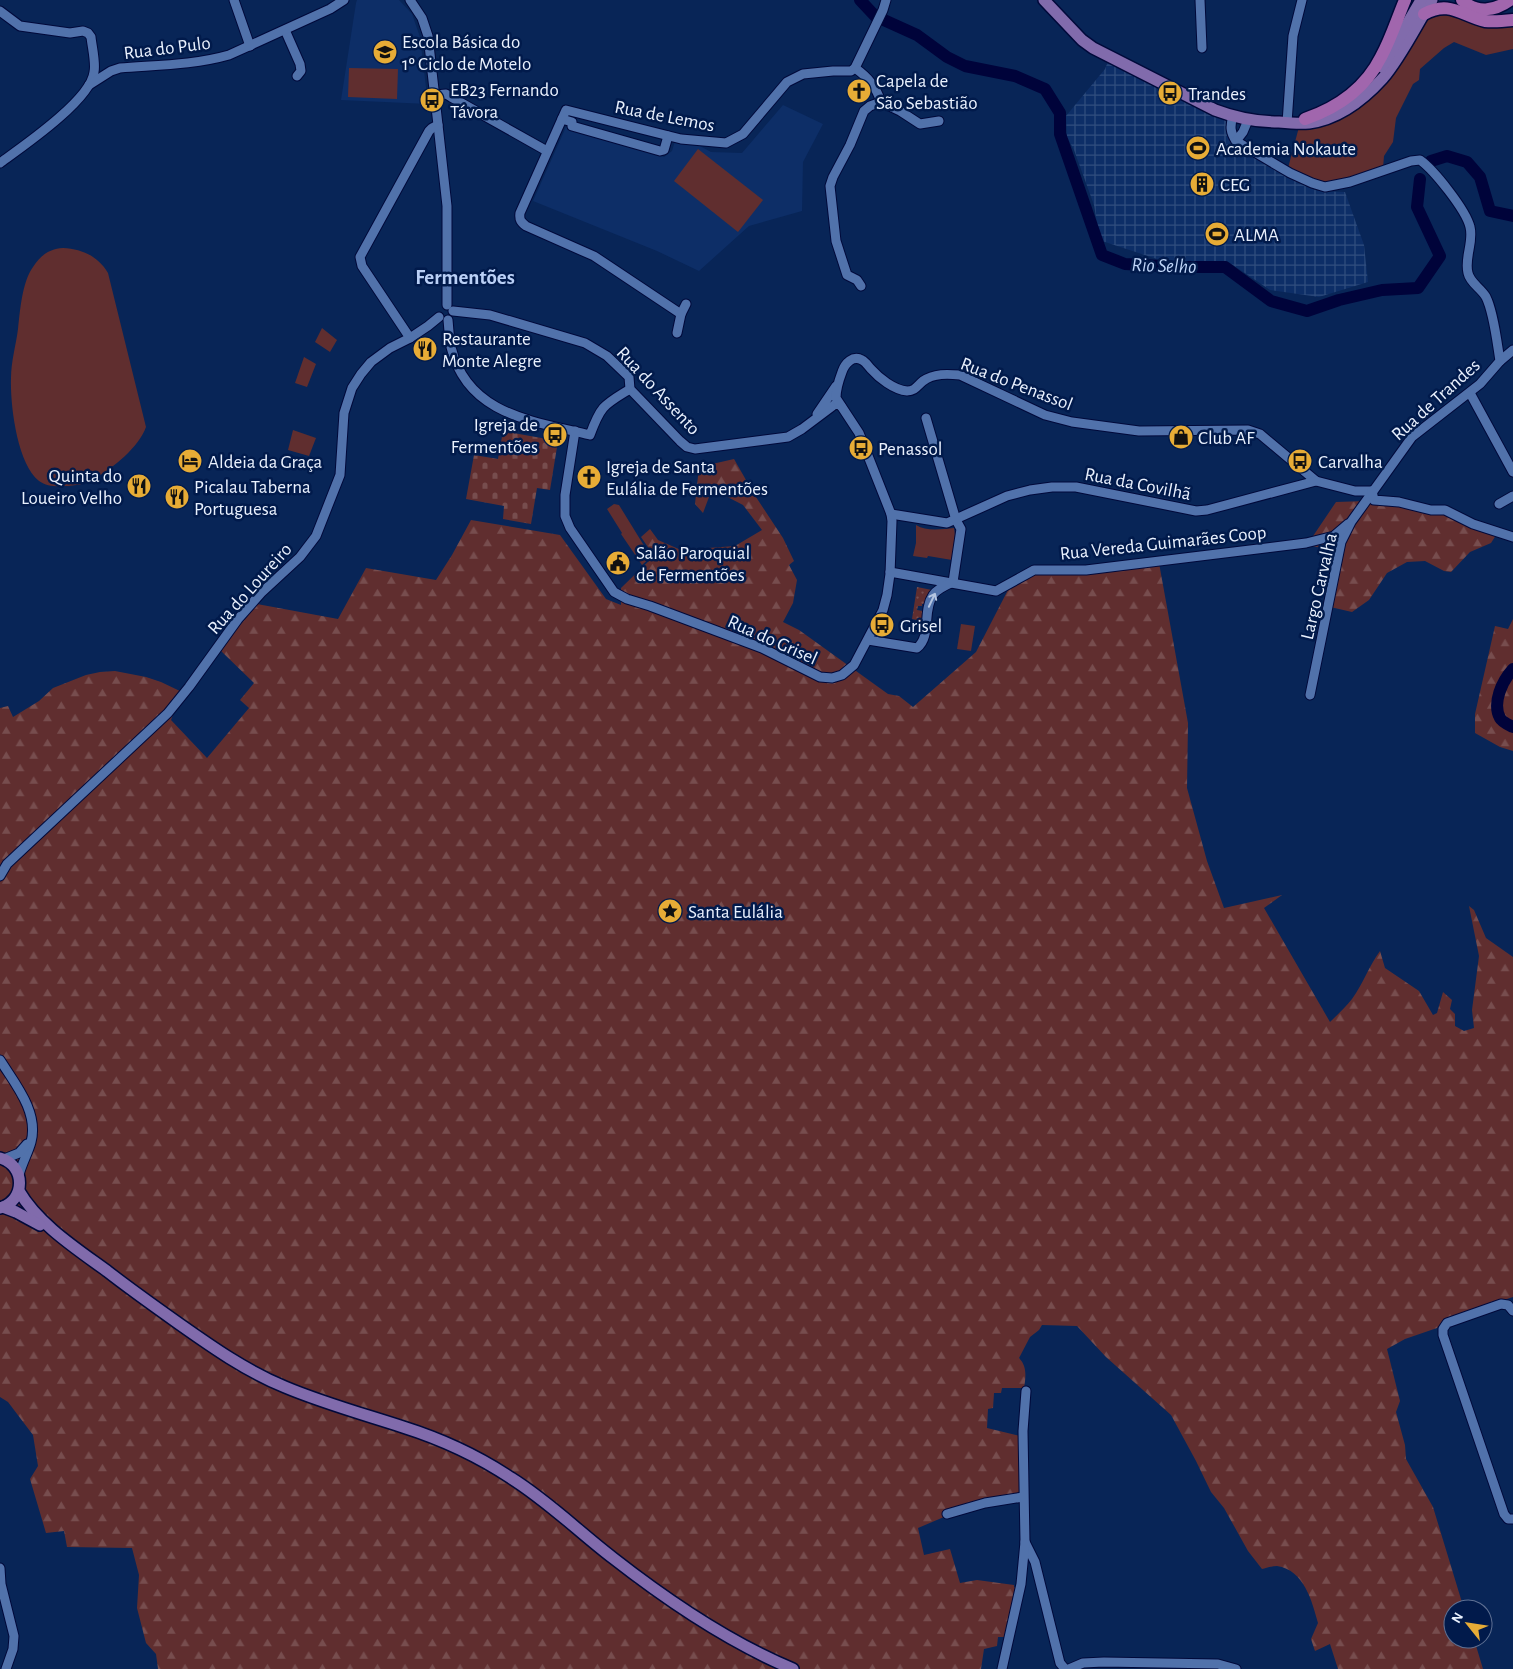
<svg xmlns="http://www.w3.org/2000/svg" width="1513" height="1669" viewBox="0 0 1513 1669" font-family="'Alegreya Sans',sans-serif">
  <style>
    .built { fill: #0d2e67 }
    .industrial { fill: url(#industrial-grid) }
    .green { fill: #602e2f }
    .forest { fill: url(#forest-firs) }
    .cemetery { fill: url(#cemetery-stones) }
    .garden { fill: url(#garden-dots) }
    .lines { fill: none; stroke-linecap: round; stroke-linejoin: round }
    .river { stroke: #00033a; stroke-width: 12 }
    .minor-casing { stroke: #00093a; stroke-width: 11 }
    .major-casing { stroke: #00093a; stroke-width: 14 }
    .highway-casing { stroke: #00093a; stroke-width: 15 }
    .minor { stroke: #5172ab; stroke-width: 9 }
    .major { stroke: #816bac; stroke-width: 11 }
    .highway { stroke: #a166ad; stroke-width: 12 }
    .oneway { stroke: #b4c5e1 }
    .labels { text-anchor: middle; stroke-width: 5; stroke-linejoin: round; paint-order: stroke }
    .poi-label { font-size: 19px; fill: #e9f1fe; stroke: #011a4b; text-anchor: start }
    .street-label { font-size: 19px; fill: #e9f1fe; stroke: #011a4b }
    .water-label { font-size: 20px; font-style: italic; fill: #bfd5f8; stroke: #011a4b }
    .quarter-label { font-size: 21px; font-weight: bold; fill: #bad0f6; stroke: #011a4b }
  </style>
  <defs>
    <pattern id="industrial-grid" width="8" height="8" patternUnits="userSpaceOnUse" patternTransform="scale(1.25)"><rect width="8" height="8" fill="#0d2e67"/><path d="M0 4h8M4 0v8" fill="none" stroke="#304d7e"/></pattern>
    <pattern id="forest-firs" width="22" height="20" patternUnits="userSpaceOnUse" patternTransform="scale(1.25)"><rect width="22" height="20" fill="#602e2f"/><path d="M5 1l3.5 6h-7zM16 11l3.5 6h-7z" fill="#774d4e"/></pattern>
    <pattern id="cemetery-stones" width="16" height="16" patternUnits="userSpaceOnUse" patternTransform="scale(1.25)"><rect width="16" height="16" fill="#602e2f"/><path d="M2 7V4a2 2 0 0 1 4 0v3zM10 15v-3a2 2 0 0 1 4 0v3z" fill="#774d4e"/></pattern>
    <pattern id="garden-dots" width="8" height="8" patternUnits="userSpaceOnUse" patternTransform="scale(1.25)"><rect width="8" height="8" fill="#602e2f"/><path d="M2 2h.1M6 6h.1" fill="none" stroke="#774d4e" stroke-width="1.8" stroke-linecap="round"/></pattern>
  </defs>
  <rect width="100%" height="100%" fill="#082557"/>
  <g class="built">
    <polygon points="357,0 399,0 412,14 420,37 428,104 341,100 356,3"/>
    <polygon points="783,105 823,124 803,162 802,211 749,226 699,271 657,251 533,201 566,127 664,157 672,151 675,141 700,146 711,152 742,153"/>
  </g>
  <polygon class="industrial" points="1109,59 1228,116 1227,122 1230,125 1231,134 1288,171 1307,187 1318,191 1345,192 1364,245 1368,282 1319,297 1270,290 1227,261 1173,262 1157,259 1102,241 1098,230 1094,205 1074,150 1067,137 1066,116 1105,69"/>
  <g class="green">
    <polygon points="1450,12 1513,25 1513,49 1486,55 1454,42 1444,48 1420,69 1419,80 1413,84 1396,118 1393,142 1384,156 1383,168 1326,185 1288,168 1299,127 1352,110 1418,29 1431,16"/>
    <polygon points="349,68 398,69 397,99 348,97"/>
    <polygon points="698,149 763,200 738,232 674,181"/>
    <path d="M63,248C82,249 98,256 108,273L146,427C139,447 113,468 94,479C85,484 75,486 65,486C56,487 46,486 39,481C17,464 10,404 11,378C11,361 16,345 18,329C20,311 22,282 33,267C41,255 49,249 63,248Z"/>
    <polygon points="322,328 337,340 330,352 315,342"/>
    <polygon points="304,357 316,364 307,387 295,383"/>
    <polygon points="293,430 316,438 309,456 288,450"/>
    <polygon points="614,504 619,505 651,557 642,565 621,534 622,533 607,509"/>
    <path d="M916,525C927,532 942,529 954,528L955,535L952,560L928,556L927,558L913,556L916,543Z"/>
    <polygon points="961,624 975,626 971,651 957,649"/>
  </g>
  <g class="forest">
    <path d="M734,459L754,494L783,538L794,561L789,565L797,580L793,603L783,622L799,630L888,694L899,696L913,707L976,652L1009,588L1033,573L1159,563L1188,723L1187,788L1207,861L1224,908L1282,895L1264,908L1330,1022C1338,1014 1346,1007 1352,999C1363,984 1369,966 1380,951L1385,968L1419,991L1433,1015L1437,1013L1443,992L1452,1000L1450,1009L1455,1014V1026L1464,1031L1474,1028L1472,1010L1479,956L1469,906L1474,910L1486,938L1513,957V1297L1446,1319L1437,1328L1405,1339L1387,1349L1400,1401L1396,1412L1405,1445L1406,1459L1433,1507L1464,1609H1453V1639H1474L1483,1669H1338L1330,1644L1315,1651L1311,1639L1318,1623C1312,1601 1304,1570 1277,1566C1272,1566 1266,1568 1262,1569L1248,1551L1224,1508L1211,1492L1196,1461L1171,1415L1106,1357L1077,1326L1042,1325L1039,1330L1030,1337L1019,1358C1027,1366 1026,1377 1024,1388H1002L1001,1393H994L993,1408L988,1409L987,1428L1020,1436V1498L977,1503L918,1528L924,1555L950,1549L960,1583L977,1580L1014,1585V1587L1018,1588L1005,1637H998L997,1646L984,1649L981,1669H158L156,1654L146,1643L137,1608L139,1575L132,1548L67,1547L64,1531L46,1533L30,1479L38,1466L33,1435L8,1402L0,1397V708L8,706L13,717L39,701L53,688L86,675L100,672L115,671L146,677L161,682L182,692L171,720L207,758L249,708L240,700L254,683L220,650L257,604L338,619L366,568L436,580L452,555L471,520L560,535L606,599L621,605V588L654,556L641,537L650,529L658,540L681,550L735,546L762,530L743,505L712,489L703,513L695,504L699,467Z"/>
    <polygon points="1366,501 1445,511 1498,532 1491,543 1470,552 1451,572 1444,571 1425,561 1407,562 1387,573 1369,600 1352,612 1326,606 1337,551 1307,545 1336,502"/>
    <polygon points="1513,619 1513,751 1500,747 1475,733 1475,714 1495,626 1508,629"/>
  </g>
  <polygon class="cemetery" points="503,431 558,441 550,490 537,488 531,524 503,519 504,506 466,499 474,455 498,459"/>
  <polygon class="garden" points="917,587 932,590 926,598 925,604 922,604 922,606 918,606 917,610 923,611 922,621 912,619"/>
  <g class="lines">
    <g class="river">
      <polyline points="860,0 875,16 917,35 947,57 965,66 1015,76 1045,89 1060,113 1060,134 1102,255 1125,264 1178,267 1225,267 1271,301 1307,311 1339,300 1382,290 1418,288 1440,256 1417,207 1420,179"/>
      <polyline points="1431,161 1447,156 1467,162 1480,177 1490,211 1513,216"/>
      <path d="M1513,669C1502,681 1492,703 1500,718C1502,722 1509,725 1513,727"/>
    </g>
    <defs>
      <g id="minor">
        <polyline points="234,0 250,46"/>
        <polyline points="410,0 422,18 428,36 438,125 447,206 447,305"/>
        <polyline points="1200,0 1202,48"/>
        <path d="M0,11L20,26L70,33L83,31L88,33L91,37C92,47 96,63 94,72C91,100 22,147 0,163"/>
        <polyline points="285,30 300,64 301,71 297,76"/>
        <path d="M855,68C869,78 876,87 881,102L870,106L864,111L850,145L833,177L830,186L836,241L847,275L857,280L861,286"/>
        <path d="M89,85L111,71L120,68C157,65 194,65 229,55L330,9L344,0"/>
        <polyline points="435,95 446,94 451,97 547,151"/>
        <polyline points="881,102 900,111 920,124 939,121"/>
        <path d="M1233,116C1230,126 1230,132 1236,141L1290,173L1312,183L1325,187L1350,182L1411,161L1420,160C1434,170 1466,210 1470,227C1474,242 1464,258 1468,273C1470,283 1481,288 1486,297C1494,313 1497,343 1500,361L1480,384L1412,437L1351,522L1341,542L1310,695"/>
        <polyline points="562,119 572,122 572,126 660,151 664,150 668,136"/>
        <polyline points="1287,123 1293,36 1302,0"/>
        <polyline points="1236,141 1243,132 1248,120"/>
        <path d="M686,304L681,314L594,256L526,226C521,222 519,220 520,213L566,110L681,139L726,143L743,134L787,82L803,74L833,71H851L855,68L883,10L886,0"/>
        <polyline points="453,311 490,315 585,343 607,356 629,377 630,389 680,441 687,447 695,449 788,437 802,429 834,405 838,404 841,406"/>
        <path d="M448,320C449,329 449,338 451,347C467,415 533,421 590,435C601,405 604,405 630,389"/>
        <polyline points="677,333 681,314"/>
        <polyline points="410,338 362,266 360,257 429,131 432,128 438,125"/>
        <polyline points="1500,361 1513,350"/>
        <polyline points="1470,393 1513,472"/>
        <polyline points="817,414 836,386"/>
        <path d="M575,431L565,495V516L570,528L614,592L627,599L650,606L762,648L820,677L832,678L842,675L854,665L883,610L887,595L890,574L892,521L891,514L859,433L836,398C836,389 839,380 842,372C845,363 853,355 862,360C866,362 868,366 871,369C879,378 894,390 907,391C915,391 917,386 923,381C934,373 948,374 960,375L1045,415L1072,422L1139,431L1248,430L1260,434L1316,481L1355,491H1372"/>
        <polyline points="1372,491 1374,500 1399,502 1431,510 1445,510 1473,524 1513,537"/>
        <polyline points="1499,504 1513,496"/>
        <polyline points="891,514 947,523 1007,496 1030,490 1052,487 1076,487 1196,511 1207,510 1316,481"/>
        <polyline points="890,572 996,591 1034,570 1086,570 1306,543 1334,536 1348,524"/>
        <path d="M868,640L917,648C932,636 922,611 933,595C937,589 946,585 953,582L961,529L956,520L926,418"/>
        <polyline points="0,876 7,864 168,713 189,687 238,619 261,593 300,557 316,536 340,475 344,413 352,388 361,374 371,362 390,348 410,338 428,326 439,317"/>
        <path d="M0,1060C15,1084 39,1112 31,1142C28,1153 22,1163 19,1175"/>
        <polyline points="4,1159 19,1153 27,1144"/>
        <polyline points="1513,1311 1508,1305 1501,1304 1447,1323 1443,1329 1443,1335 1504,1514 1508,1519 1513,1519"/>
        <polyline points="947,1514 985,1503 1023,1497"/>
        <polyline points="1025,1542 1035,1562 1060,1663 1065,1669"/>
        <polyline points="0,1568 1,1584 14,1636 13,1649 6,1669"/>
        <polyline points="1002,1669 1021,1584 1025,1542 1023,1431 1026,1391"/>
        <polyline points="1069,1669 1083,1663 1104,1662 1218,1664 1236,1669"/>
      </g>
      <g id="major">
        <path d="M1044,0L1082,40L1093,48L1215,110C1236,118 1256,122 1279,122C1289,123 1299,124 1309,123C1338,119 1364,99 1383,78C1401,57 1417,24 1432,0"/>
        <polyline points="1382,67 1421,0"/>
        <path d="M0,1158C26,1165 26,1201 0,1208"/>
        <path d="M19,1191C38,1224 77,1249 107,1271C130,1289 154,1306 178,1323C212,1347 246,1371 285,1387C323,1403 363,1414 403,1427C441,1439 478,1456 511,1478C548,1501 579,1532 613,1558C668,1601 728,1642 793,1669"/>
        <polyline points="3,1207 16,1212 40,1225"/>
      </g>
      <g id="highway">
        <path d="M1462,0C1476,14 1495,11 1510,0"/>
        <path d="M1424,14C1449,0 1461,15 1485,21C1494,22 1504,21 1513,20"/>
        <path d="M1305,119C1337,108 1365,89 1381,57C1391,39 1397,19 1405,0"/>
      </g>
    </defs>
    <use href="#minor" class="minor-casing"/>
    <use href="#major" class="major-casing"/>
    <use href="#highway" class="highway-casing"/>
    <use href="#minor" class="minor"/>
    <use href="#major" class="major"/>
    <use href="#highway" class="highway"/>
  </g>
  <defs><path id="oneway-shaft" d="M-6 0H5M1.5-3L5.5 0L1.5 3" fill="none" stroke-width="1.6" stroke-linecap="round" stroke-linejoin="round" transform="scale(1.25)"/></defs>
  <use class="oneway" href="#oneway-shaft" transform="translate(932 600) rotate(-65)"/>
  <defs>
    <symbol id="school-disc" viewBox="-11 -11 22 22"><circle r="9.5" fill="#e7ac36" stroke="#011a4b"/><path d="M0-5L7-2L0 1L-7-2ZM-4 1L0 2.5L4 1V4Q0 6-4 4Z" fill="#111"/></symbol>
    <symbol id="church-disc" viewBox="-11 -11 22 22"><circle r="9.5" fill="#e7ac36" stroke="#011a4b"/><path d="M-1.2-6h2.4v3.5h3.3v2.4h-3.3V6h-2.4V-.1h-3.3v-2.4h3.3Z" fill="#111"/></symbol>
    <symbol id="bus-disc" viewBox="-11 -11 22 22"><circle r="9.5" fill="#e7ac36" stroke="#011a4b"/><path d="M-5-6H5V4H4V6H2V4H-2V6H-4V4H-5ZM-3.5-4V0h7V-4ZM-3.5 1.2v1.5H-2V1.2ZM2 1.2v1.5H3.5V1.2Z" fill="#111"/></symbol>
    <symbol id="stadium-disc" viewBox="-11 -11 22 22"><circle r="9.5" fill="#e7ac36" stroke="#011a4b"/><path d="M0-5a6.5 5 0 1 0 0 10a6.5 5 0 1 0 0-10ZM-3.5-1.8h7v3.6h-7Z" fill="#111"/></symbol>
    <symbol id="building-disc" viewBox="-11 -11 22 22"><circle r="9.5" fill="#e7ac36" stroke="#011a4b"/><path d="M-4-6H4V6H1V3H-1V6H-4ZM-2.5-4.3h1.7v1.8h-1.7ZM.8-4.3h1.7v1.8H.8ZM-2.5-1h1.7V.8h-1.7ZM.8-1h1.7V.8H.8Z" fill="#111"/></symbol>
    <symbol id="restaurant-disc" viewBox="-11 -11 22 22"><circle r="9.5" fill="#e7ac36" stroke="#011a4b"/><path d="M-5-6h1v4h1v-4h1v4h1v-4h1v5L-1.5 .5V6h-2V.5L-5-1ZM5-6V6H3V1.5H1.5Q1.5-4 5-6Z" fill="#111"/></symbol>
    <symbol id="shop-disc" viewBox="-11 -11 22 22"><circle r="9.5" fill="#e7ac36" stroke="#011a4b"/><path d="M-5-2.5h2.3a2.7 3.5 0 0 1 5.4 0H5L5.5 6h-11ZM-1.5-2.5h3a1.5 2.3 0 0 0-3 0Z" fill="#111"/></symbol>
    <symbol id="hotel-disc" viewBox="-11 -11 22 22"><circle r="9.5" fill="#e7ac36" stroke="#011a4b"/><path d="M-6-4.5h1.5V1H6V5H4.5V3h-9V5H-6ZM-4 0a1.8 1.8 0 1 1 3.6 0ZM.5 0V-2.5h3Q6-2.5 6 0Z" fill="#111"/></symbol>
    <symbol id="civic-disc" viewBox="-11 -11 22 22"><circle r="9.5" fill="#e7ac36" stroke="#011a4b"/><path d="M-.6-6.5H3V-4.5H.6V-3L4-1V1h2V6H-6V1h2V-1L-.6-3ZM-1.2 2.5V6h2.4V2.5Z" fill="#111"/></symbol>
    <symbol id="sight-disc" viewBox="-11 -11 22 22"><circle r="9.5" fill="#e7ac36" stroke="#011a4b"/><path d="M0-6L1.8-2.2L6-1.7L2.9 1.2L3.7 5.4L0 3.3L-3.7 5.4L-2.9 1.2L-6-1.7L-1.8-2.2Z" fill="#111"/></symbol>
  </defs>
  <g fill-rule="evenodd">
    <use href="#school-disc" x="371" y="38" width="28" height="28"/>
    <use href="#church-disc" x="845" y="77" width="28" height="28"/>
    <use href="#bus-disc" x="1156" y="79" width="28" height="28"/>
    <use href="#bus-disc" x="418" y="86" width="28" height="28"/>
    <use href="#stadium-disc" x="1184" y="134" width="28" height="28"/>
    <use href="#building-disc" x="1188" y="170" width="28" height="28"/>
    <use href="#stadium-disc" x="1203" y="220" width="28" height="28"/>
    <use href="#restaurant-disc" x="411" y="335" width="28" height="28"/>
    <use href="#bus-disc" x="541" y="421" width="28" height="28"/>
    <use href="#shop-disc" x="1167" y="423" width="28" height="28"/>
    <use href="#bus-disc" x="847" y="434" width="28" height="28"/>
    <use href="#hotel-disc" x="176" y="447" width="28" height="28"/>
    <use href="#bus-disc" x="1286" y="447" width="28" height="28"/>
    <use href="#church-disc" x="575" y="463" width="28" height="28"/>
    <use href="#restaurant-disc" x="125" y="472" width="28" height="28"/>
    <use href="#restaurant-disc" x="163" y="483" width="28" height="28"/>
    <use href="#civic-disc" x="604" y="549" width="28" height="28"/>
    <use href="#bus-disc" x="868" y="611" width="28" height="28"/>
    <use href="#sight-disc" x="656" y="897" width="28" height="28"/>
  </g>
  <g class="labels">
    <g class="poi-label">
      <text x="402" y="48">Escola Básica do<tspan x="402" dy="22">1º Ciclo de Motelo</tspan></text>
      <text x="876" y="87">Capela de<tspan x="876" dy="22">São Sebastião</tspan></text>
      <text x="450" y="96">EB23 Fernando<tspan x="450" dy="22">Távora</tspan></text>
      <text x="1188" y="100">Trandes</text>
      <text x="1216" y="155">Academia Nokaute</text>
      <text x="1220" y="191">CEG</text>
      <text x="1234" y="241">ALMA</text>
      <text x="442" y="345">Restaurante<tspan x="442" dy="22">Monte Alegre</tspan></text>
      <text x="538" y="431" text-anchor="end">Igreja de<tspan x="538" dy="22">Fermentões</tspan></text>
      <text x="1198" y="444">Club AF</text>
      <text x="878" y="455">Penassol</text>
      <text x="208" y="468">Aldeia da Graça</text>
      <text x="1318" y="468">Carvalha</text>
      <text x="606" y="473">Igreja de Santa<tspan x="606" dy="22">Eulália de Fermentões</tspan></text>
      <text x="122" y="482" text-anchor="end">Quinta do<tspan x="122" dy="22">Loueiro Velho</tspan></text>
      <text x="194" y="493">Picalau Taberna<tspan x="194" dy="22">Portuguesa</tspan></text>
      <text x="636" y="559">Salão Paroquial<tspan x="636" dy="22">de Fermentões</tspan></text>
      <text x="900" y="632">Grisel</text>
      <text x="688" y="918">Santa Eulália</text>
    </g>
    <g class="street-label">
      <text transform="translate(167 47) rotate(-7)" y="7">Rua do Pulo</text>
      <text transform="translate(665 115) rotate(11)" y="7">Rua de Lemos</text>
      <text transform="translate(1017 383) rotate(21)" y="7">Rua do Penassol</text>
      <text transform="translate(659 390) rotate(47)" y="7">Rua do Assento</text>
      <text transform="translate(1435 399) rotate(-42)" y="7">Rua de Trandes</text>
      <text transform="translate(1138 483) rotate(11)" y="7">Rua da Covilhã</text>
      <text transform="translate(1163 542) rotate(-6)" y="7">Rua Vereda Guimarães Coop</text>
      <text transform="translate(1318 586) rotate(-77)" y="7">Largo Carvalha</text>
      <text transform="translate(249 588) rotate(-48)" y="7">Rua do Loureiro</text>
      <text transform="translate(773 639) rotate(24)" y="7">Rua do Grisel</text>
    </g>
    <g class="water-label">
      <text transform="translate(1164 265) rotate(2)" y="7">Rio Selho</text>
    </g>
    <g class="quarter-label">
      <text x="465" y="284">Fermentões</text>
    </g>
  </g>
  <g transform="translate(1468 1624) rotate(300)"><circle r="24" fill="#011a4b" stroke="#5e7093"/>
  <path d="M0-4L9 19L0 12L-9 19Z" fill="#e7ac36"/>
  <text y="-8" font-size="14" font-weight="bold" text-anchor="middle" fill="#e9f1fe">N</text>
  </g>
</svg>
